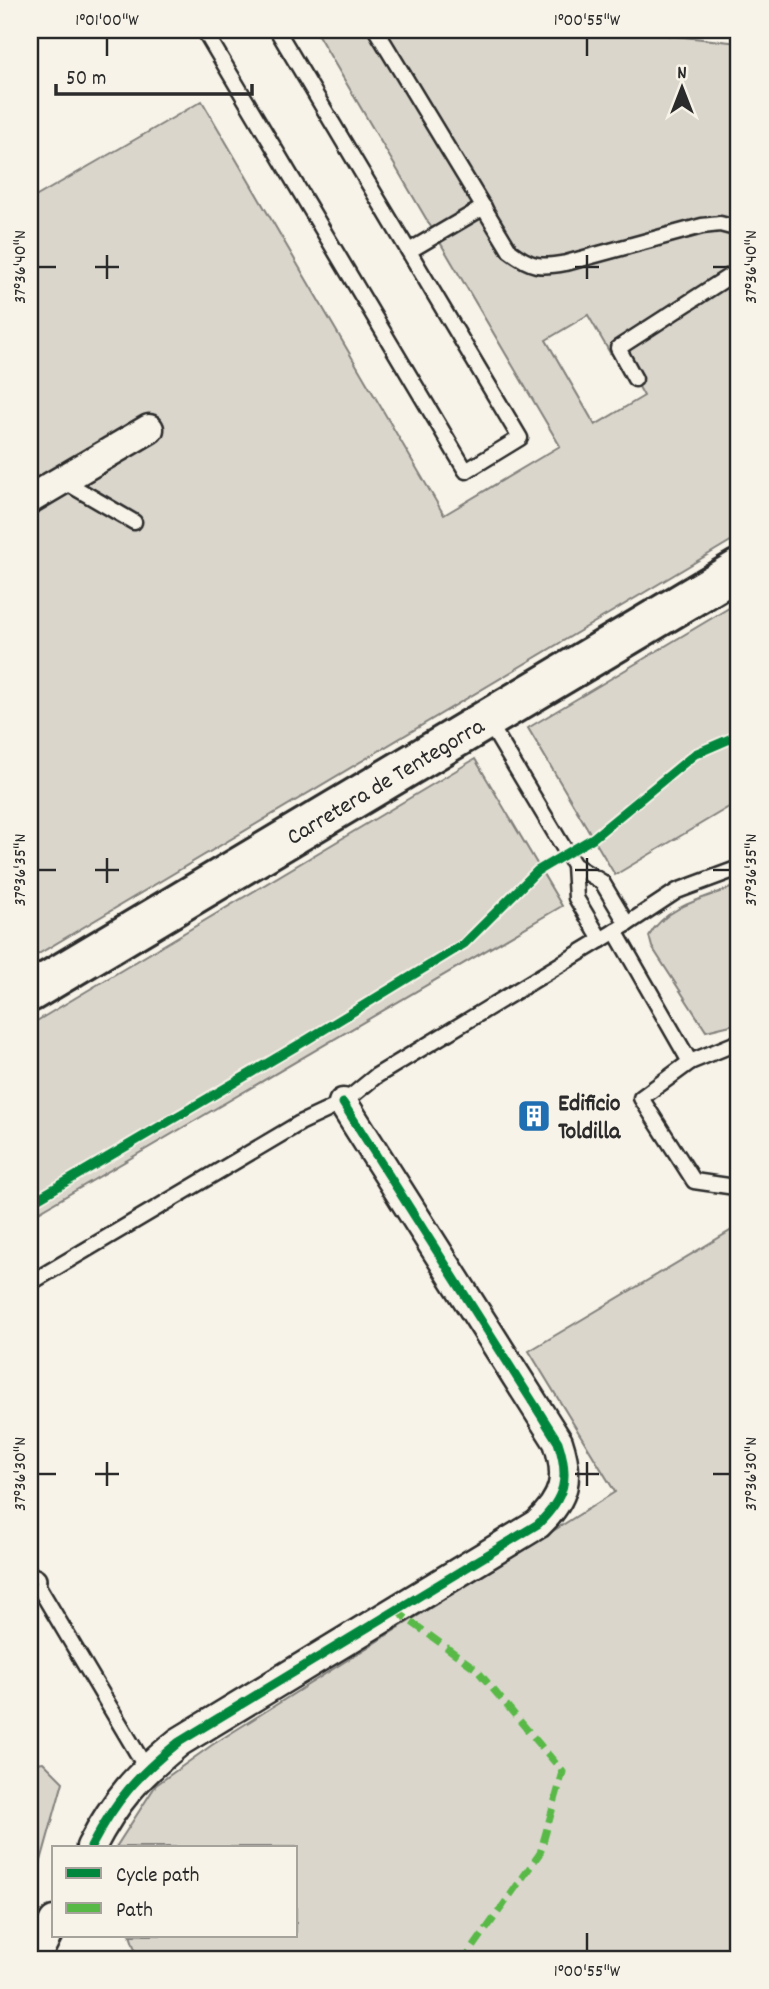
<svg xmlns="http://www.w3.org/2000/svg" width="769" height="1989" viewBox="0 0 769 1989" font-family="Dekko,sans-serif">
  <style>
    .green { fill: #dad6cc; stroke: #82807c; stroke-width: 2; fill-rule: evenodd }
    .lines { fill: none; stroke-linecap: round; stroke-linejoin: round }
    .service-casing { stroke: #2b2b2b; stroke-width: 19 }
    .pedestrian-casing { stroke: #2b2b2b; stroke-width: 26 }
    .minor-casing { stroke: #2b2b2b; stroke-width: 33 }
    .secondary-casing { stroke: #2b2b2b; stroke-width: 44 }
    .service { stroke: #f7f3e8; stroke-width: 14 }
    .pedestrian { stroke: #f7f3e8; stroke-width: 21 }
    .minor { stroke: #f7f3e8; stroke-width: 28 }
    .secondary { stroke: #f7f3e8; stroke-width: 38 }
    .quiet { stroke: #58b947; stroke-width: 7; stroke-dasharray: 14 7; stroke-linecap: butt }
    .cycleway-casing { stroke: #f7f3e8; stroke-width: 13 }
    .cycleway { stroke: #00873e; stroke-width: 9 }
    .ticks { fill: none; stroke: #2b2b2b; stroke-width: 2.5 }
    .labels { text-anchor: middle; stroke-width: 5; stroke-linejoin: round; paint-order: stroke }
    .street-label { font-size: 24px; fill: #2b2b2b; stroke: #f7f3e8 }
    .poi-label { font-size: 24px; font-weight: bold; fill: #2b2b2b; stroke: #f7f3e8; text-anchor: start }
    .neatline { fill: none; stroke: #2b2b2b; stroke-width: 2.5 }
    .ticks-label { font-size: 18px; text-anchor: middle; fill: #2b2b2b }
  </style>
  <rect width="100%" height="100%" fill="#f7f3e8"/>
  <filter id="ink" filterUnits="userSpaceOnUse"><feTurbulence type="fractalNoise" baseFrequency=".0143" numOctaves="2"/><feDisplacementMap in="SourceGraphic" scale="14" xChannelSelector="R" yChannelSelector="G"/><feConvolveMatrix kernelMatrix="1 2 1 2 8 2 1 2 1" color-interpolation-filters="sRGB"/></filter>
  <g filter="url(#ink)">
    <g class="green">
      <path d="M315,30H620L739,43V536L30,959V200L202,101L444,515L560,446ZM588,315L610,353L618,349L644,396L595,425L546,340Z"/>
      <polygon points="739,602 739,801 615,875 528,728"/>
      <polygon points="475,759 562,906 30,1217 30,1025"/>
      <path d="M739,885V1023L706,1031L652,947L649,936C666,905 709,897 739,885Z"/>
      <polygon points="737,1227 739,1228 739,1959 138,1959 130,1935 296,1935 296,1847 116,1847 156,1785 212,1745 615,1492 529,1351"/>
      <polygon points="43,1762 63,1782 39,1868 30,1872 30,1764"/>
    </g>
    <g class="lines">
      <defs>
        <g id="service">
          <polyline points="204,30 466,471 520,438 277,30"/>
          <path d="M376,30L510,251C531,267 540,268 566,263L702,226L720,224L739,229"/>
          <polyline points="409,251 484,207"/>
          <polyline points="635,379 618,348 739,270"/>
          <polyline points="62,480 134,522"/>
          <polyline points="488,721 574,865 576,898 601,940"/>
          <polyline points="574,865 602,882 627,924"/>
          <polyline points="615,931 690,1062 739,1042"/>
          <polyline points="690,1062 641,1098 694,1181 735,1187 739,1186"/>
          <polyline points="30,1283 300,1123 343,1103 376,1076 627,924 677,891 739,868"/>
          <polyline points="31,1574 146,1768"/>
        </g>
        <polyline id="pedestrian" points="30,1583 35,1580"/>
        <g id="minor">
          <polyline points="30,499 149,429"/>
          <path d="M91,1847C116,1799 137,1776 179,1742L538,1524C565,1498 570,1478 558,1442L343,1103"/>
          <polyline points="35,1959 54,1921"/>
        </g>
        <g id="secondary">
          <path id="s1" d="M30,992L739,569"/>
        </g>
      </defs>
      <use href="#service" class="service-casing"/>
      <use href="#pedestrian" class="pedestrian-casing"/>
      <use href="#minor" class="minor-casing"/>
      <use href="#secondary" class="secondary-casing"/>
      <use href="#service" class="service"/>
      <use href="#pedestrian" class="pedestrian"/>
      <use href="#minor" class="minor"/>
      <use href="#secondary" class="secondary"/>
      <g class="quiet">
        <polyline points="30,1583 35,1580"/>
        <polyline points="395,1610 476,1669 563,1772 540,1853 465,1959"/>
      </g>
      <defs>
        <g id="cycleway">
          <polyline points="30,1203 305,1041 464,944 537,871 593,838 695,754 739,735"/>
          <path d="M91,1847C116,1799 137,1776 179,1742L538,1524C565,1498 570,1478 558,1442L343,1103"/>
        </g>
      </defs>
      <use href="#cycleway" class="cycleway-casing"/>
      <use href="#cycleway" class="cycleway"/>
    </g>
  </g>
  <path class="ticks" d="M107,38V56M587,38V56M107,255V279M587,255V279M38,267H56M95,267H119M575,267H599M713,267H730M107,858V883M587,858V883M38,870H56M95,870H119M575,870H599M713,870H730M107,1462V1486M587,1462V1486M38,1474H56M95,1474H119M575,1474H599M713,1474H730M587,1933V1951"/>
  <defs>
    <symbol id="building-square" viewBox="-11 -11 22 22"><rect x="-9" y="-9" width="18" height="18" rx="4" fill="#1f6fb2" stroke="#f7f3e8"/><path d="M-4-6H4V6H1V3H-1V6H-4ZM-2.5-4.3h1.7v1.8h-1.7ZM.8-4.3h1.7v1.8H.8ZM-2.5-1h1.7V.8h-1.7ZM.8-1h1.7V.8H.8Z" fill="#fff"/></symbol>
  </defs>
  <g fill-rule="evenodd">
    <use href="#building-square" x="515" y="1097" width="38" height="38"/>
  </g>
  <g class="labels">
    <g class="street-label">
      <text dy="8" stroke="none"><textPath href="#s1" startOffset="413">Carretera de Tentegorra</textPath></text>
    </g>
    <g class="poi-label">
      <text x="558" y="1110">Edificio<tspan x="558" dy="28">Toldilla</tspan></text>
    </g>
  </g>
  <rect width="769" height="1989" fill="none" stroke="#f7f3e8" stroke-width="77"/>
  <rect x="52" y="1846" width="245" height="91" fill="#f7f3e8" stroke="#a5a39c" stroke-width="2"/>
  <rect x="66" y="1868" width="35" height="10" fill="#00873e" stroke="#a5a39c" stroke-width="2"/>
  <text x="116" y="1881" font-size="21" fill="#2b2b2b">Cycle path</text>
  <rect x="66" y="1903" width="35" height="10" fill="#58b947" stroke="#a5a39c" stroke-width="2"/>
  <text x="116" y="1916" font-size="21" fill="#2b2b2b">Path</text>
  <g transform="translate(682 88)" stroke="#f7f3e8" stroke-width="5" paint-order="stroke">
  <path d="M0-5L12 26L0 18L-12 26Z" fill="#2b2b2b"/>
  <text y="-10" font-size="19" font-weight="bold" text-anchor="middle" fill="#2b2b2b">N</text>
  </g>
  <path d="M56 84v10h196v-10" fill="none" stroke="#2b2b2b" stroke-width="3.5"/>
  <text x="66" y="84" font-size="21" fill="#2b2b2b" stroke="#f7f3e8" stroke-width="5" paint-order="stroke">50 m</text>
  <rect x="38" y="38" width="692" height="1913" class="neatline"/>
  <g class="ticks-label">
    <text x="107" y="25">1°01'00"W</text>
    <text x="587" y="25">1°00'55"W</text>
    <text transform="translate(19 267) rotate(-90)" y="6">37°36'40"N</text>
    <text transform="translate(750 267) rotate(-90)" y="6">37°36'40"N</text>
    <text transform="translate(19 870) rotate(-90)" y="6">37°36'35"N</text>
    <text transform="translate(750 870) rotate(-90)" y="6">37°36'35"N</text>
    <text transform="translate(19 1474) rotate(-90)" y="6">37°36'30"N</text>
    <text transform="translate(750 1474) rotate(-90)" y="6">37°36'30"N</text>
    <text x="587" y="1976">1°00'55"W</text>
  </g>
</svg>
